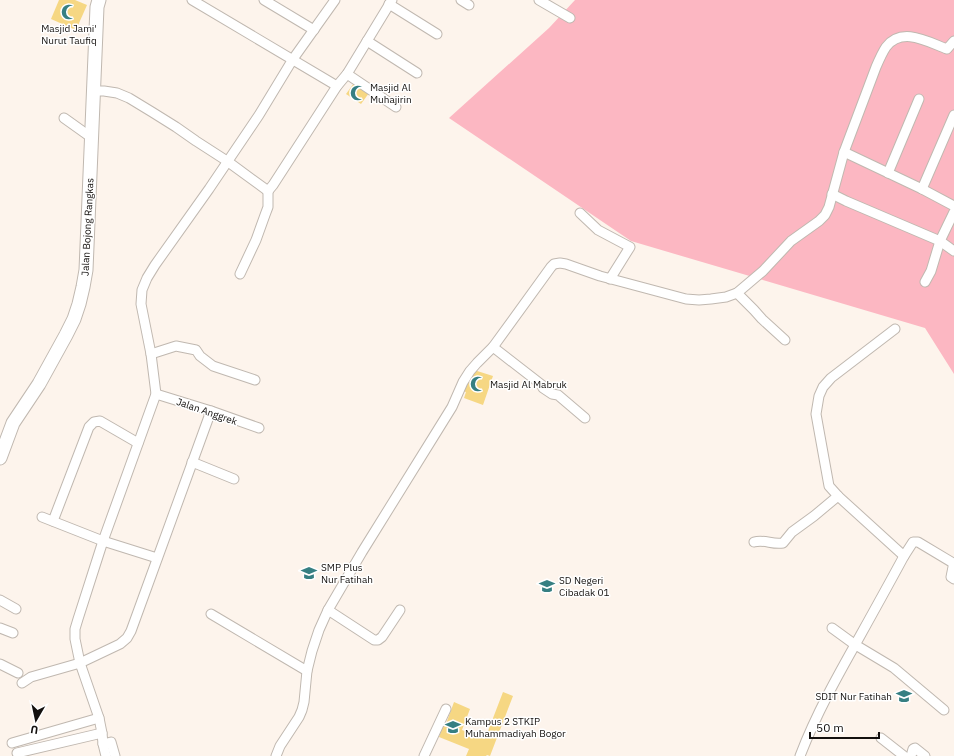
<svg xmlns="http://www.w3.org/2000/svg" width="954" height="756" viewBox="0 0 954 756" font-family="'IBM Plex Sans',sans-serif">
  <style>
    .green { fill: #fcb7c2 }
    .building { fill: #f6d783 }
    .lines { fill: none; stroke-linecap: round; stroke-linejoin: round }
    .street-casing { stroke: #c0b8b0; stroke-width: 11 }
    .secondary-casing { stroke: #c0b8b0; stroke-width: 15 }
    .street { stroke: #fff; stroke-width: 9 }
    .secondary { stroke: #fff; stroke-width: 13 }
    .labels { text-anchor: middle; stroke-width: 3; stroke-linejoin: round; paint-order: stroke }
    .poi-label { font-size: 10px; fill: #13100e; stroke: #fff; text-anchor: start }
    .street-label { font-size: 10px; fill: #13100e; stroke: #fff }
  </style>
  <rect width="100%" height="100%" fill="#fdf4ec"/>
  <polygon class="green" points="575,0 954,0 954,374 925,328 631,241 449,118 549,28"/>
  <g class="building">
    <polygon points="59,0 75,0 87,5 76,30 51,19"/>
    <polygon points="354,83 369,93 361,104 346,94"/>
    <polygon points="474,370 493,376 483,405 464,398 466,392 463,391"/>
    <polygon points="503,692 513,696 490,756 487,755 486,756 466,756 469,749 439,737 444,723 446,724 454,702 470,709 462,730 485,739"/>
  </g>
  <g class="lines">
    <defs>
      <g id="street">
        <polyline points="192,0 337,86"/>
        <polyline points="264,0 314,30"/>
        <polyline points="461,0 469,5"/>
        <polyline points="539,0 570,18"/>
        <polyline points="389,4 437,34"/>
        <polyline points="367,41 417,73"/>
        <polyline points="347,74 396,107"/>
        <polyline points="93,91 104,91 117,93 129,98 152,112 176,127 196,141 227,161 268,191 273,185 337,86 347,74 392,0"/>
        <polyline points="64,118 92,138"/>
        <polyline points="844,152 922,189 954,206"/>
        <polyline points="888,173 919,99"/>
        <polyline points="922,189 954,115"/>
        <polyline points="832,194 846,201 940,241 954,251"/>
        <polyline points="580,213 598,230 630,247 610,279"/>
        <polyline points="240,274 256,240 265,215 268,207 268,191"/>
        <polyline points="925,282 931,271 940,241 954,212"/>
        <polyline points="737,293 754,310 762,319 785,340"/>
        <polyline points="895,329 831,378 823,387 819,396 816,414 829,486 838,496 904,556"/>
        <polyline points="493,347 542,385 543,388 552,394 558,395 585,418"/>
        <polyline points="151,354 176,346 196,350 200,356 213,366 255,380"/>
        <polyline points="156,394 211,411 259,428"/>
        <polyline points="192,462 234,479"/>
        <polyline points="42,517 103,541 157,558"/>
        <polyline points="53,521 89,427 94,422 100,421 138,443"/>
        <path d="M754,542C765,539 772,545 783,543L792,532L814,516L838,496"/>
        <polyline points="0,600 16,609"/>
        <polyline points="328,610 374,640 378,640 382,637 400,610"/>
        <polyline points="211,614 307,671"/>
        <polyline points="0,628 13,633"/>
        <polyline points="832,628 854,644 894,668 944,710"/>
        <polyline points="0,664 18,673"/>
        <polyline points="22,683 31,677 80,663 120,644 127,638 131,631 211,411"/>
        <polyline points="881,738 904,756"/>
        <polyline points="12,743 99,718"/>
        <polyline points="103,744 111,742 115,756"/>
        <polyline points="17,753 102,733"/>
        <polyline points="106,756 103,744 102,733 99,718 80,663 75,639 75,629 78,619 103,541 156,394 151,354 141,304 142,290 147,278 155,265 209,189 259,115 293,59 335,0"/>
        <path d="M276,756L280,746L299,717L302,710L304,702L307,671L312,651L319,630L328,610L362,552L452,407L463,382L470,371L477,363L493,347L551,267L554,264L560,263L566,264L600,276L686,299L699,300L711,299L726,297L737,293L763,271L791,241L819,221L825,215L829,207L844,152L876,67C879,60 882,53 886,47C902,26 928,42 947,49L954,41"/>
        <polyline points="424,756 446,709"/>
        <path d="M800,756C816,714 838,675 860,636C875,609 890,582 904,556L913,542H918L953,563V567L951,577L954,579"/>
        <polyline points="911,756 913,749 915,748 925,756"/>
      </g>
      <polyline id="secondary" points="0,458 13,423 39,384 66,335 74,319 79,304 83,287 86,270 97,7 99,0"/>
    </defs>
    <use href="#street" class="street-casing"/>
    <use href="#secondary" class="secondary-casing"/>
    <use href="#street" class="street"/>
    <use href="#secondary" class="secondary"/>
  </g>
  <defs>
    <symbol id="mosque-bare" viewBox="-9 -9 18 18"><path d="M3.5-4.9A6 6 0 1 0 3.5 4.9A5 5 0 1 1 3.5-4.9Z" fill="#367f82" stroke="#fff" stroke-width="2.5" paint-order="stroke"/></symbol>
    <symbol id="school-bare" viewBox="-9 -9 18 18"><path d="M0-5L7-2L0 1L-7-2ZM-4 1L0 2.5L4 1V4Q0 6-4 4Z" fill="#367f82" stroke="#fff" stroke-width="2.5" paint-order="stroke"/></symbol>
    <symbol id="university-bare" viewBox="-9 -9 18 18"><path d="M0-5L7-2L0 1L-7-2ZM-4 1L0 2.5L4 1V4Q0 6-4 4Z" fill="#367f82" stroke="#fff" stroke-width="2.5" paint-order="stroke"/></symbol>
  </defs>
  <g fill-rule="evenodd">
    <use href="#mosque-bare" x="58" y="1" width="22" height="22"/>
    <use href="#mosque-bare" x="347" y="82" width="22" height="22"/>
    <use href="#mosque-bare" x="467" y="373" width="22" height="22"/>
    <use href="#school-bare" x="298" y="562" width="22" height="22"/>
    <use href="#school-bare" x="536" y="575" width="22" height="22"/>
    <use href="#school-bare" x="893" y="685" width="22" height="22"/>
    <use href="#university-bare" x="442" y="716" width="22" height="22"/>
  </g>
  <g class="labels">
    <g class="poi-label">
      <text x="69" y="32" text-anchor="middle">Masjid Jami'<tspan x="69" dy="12">Nurut Taufiq</tspan></text>
      <text x="370" y="91">Masjid Al<tspan x="370" dy="12">Muhajirin</tspan></text>
      <text x="490" y="388">Masjid Al Mabruk</text>
      <text x="321" y="571">SMP Plus<tspan x="321" dy="12">Nur Fatihah</tspan></text>
      <text x="559" y="584">SD Negeri<tspan x="559" dy="12">Cibadak 01</tspan></text>
      <text x="892" y="700" text-anchor="end">SDIT Nur Fatihah</text>
      <text x="465" y="725">Kampus 2 STKIP<tspan x="465" dy="12">Muhammadiyah Bogor</tspan></text>
    </g>
    <g class="street-label">
      <text transform="translate(87 227) rotate(-87)" y="4">Jalan Bojong Rangkas</text>
      <text transform="translate(207 411) rotate(19)" y="4">Jalan Anggrek</text>
    </g>
  </g>
  <g transform="translate(36 720) rotate(189)" stroke="#ffffff" stroke-width="3" paint-order="stroke">
  <path d="M0-3L7 15L0 10L-7 15Z" fill="#13100e"/>
  <text y="-6" font-size="11" font-weight="bold" text-anchor="middle" fill="#13100e">U</text>
  </g>
  <path d="M810 732v6h69v-6" fill="none" stroke="#13100e" stroke-width="2"/>
  <text x="816" y="732" font-size="12" fill="#13100e" stroke="#ffffff" stroke-width="3" paint-order="stroke">50 m</text>
</svg>
